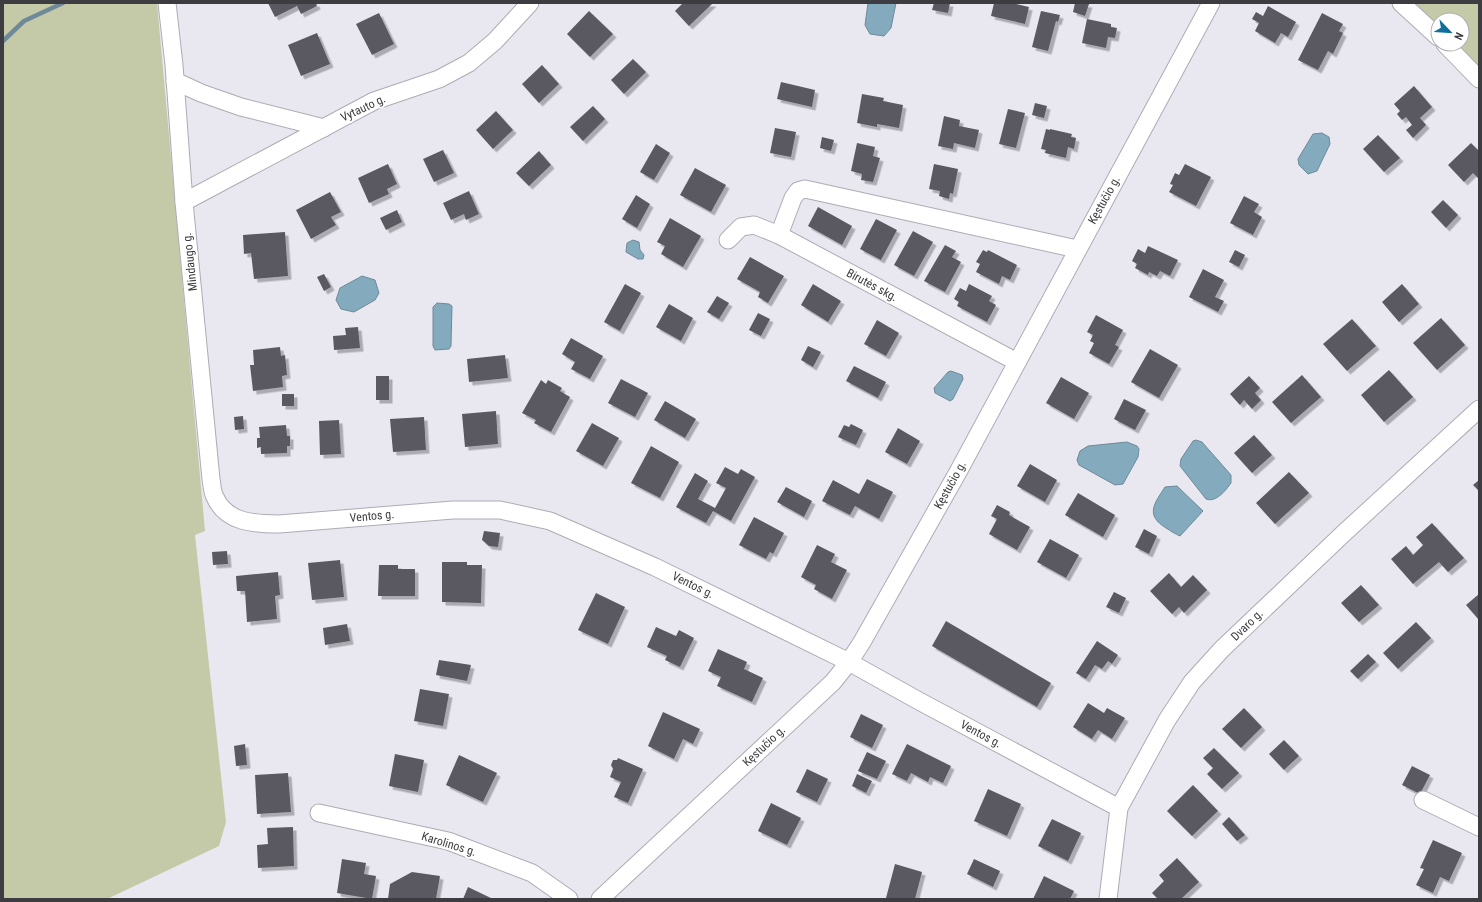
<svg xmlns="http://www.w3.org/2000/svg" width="1482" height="902" viewBox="0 0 1482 902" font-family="'Roboto Condensed',sans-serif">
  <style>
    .green { fill: #c4caa8 }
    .water { fill: #83abbd; stroke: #6e8a98 }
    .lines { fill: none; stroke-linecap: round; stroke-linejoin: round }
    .stream { stroke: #6e8a98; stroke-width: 4.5 }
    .building { fill: #5a5961; filter: url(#shadow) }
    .street-casing { stroke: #adacb5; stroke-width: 19 }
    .street { stroke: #fff; stroke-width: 17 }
    .labels { text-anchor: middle; stroke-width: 4; stroke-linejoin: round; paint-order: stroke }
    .street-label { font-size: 12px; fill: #3d3c40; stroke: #fff }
  </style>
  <defs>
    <filter id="shadow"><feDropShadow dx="3.5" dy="3.5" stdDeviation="0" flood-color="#0004"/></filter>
  </defs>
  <rect width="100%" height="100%" fill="#e9e8f1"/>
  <g class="green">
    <polygon points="3,3 157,3 205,531 195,535 226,822 219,846 107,899 3,899"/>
    <polygon points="1409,3 1479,3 1479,74 1450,44 1462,44 1462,20 1438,20 1438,31"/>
  </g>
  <g class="water">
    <polygon points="868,3 896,3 891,28 884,36 870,34 865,25"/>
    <polygon points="1322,133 1329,137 1330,144 1317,171 1308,174 1299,165 1298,159 1313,134"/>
    <polygon points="633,240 639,242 640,250 644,255 643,259 638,259 626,252 627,243"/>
    <polygon points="362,276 375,280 379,293 375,300 354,312 341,309 336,300 340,288"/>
    <polygon points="437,303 449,304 452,306 451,346 449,349 435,350 433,346 433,307"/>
    <polygon points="951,371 962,375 963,379 953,399 950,401 935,393 934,388 948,372"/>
    <path d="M1196,440L1202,442L1231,475V483C1226,490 1216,503 1206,499L1180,466L1181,459L1193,441Z"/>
    <polygon points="1127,442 1137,446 1139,449 1138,457 1123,484 1115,485 1079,465 1077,460 1080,451 1088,446"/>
    <path d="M1177,486L1203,511L1180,536C1175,534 1171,531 1166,528C1145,515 1154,504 1165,487Z"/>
  </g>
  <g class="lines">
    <polyline class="stream" points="3,41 24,21 63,3"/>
  </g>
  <g class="building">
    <polygon points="268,3 316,3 317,6 301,14 297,6 275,17"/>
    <polygon points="683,3 713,3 689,26 675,11"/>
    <polygon points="934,3 950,3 948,13 932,10"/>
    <polygon points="994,3 1012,3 1029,7 1025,24 991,16"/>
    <polygon points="1075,3 1089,4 1085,16 1073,12"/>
    <polygon points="1268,6 1296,22 1288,37 1281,33 1275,43 1255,31 1259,23 1252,19 1256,12 1263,16"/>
    <polygon points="589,11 613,34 590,57 567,34"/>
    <polygon points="1041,11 1060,15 1058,22 1056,21 1048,51 1032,47"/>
    <polygon points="379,13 394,44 372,55 356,24"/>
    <polygon points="1322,13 1343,24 1339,31 1343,33 1333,54 1328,51 1318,70 1298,60"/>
    <polygon points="1087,19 1111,24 1111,27 1117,28 1115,38 1108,37 1106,48 1082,43"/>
    <polygon points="317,33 330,64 301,76 288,45"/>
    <polygon points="633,59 646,72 624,94 611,80"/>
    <polygon points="542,65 559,84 539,103 522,84"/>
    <polygon points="781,82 815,90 812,107 777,99"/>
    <polygon points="1414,86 1432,107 1420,118 1426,125 1413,138 1406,130 1412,125 1406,117 1402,120 1397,114 1400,111 1394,104"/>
    <polygon points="862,94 884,98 883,101 903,105 899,128 877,124 877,127 857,123"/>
    <polygon points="1035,103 1047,106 1044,118 1032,115"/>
    <polygon points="593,106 605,119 583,141 570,127"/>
    <polygon points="1008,109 1025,113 1016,148 999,144"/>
    <polygon points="496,111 513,130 493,149 476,130"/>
    <polygon points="944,116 960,120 959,126 979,130 975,148 954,143 953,149 938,146"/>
    <polygon points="775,128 796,132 791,157 770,153"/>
    <polygon points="1046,129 1050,130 1050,129 1072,134 1071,137 1076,138 1074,149 1068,147 1066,158 1045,153 1046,150 1041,149"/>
    <polygon points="1378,135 1400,158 1384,172 1363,149"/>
    <polygon points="822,137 834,140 831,151 820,148"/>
    <polygon points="857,143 875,147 873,156 880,158 873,182 861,180 862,174 851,171"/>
    <polygon points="1471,143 1479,151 1479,179 1473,173 1464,182 1448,165"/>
    <polygon points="656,144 670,153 654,180 640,172"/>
    <polygon points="443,150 454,173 434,182 423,159"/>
    <polygon points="539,151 551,165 529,186 516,173"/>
    <polygon points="388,164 397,184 387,189 389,194 369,203 358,178"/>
    <polygon points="934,164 958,169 953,194 950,193 949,199 939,196 940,191 929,189"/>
    <polygon points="1185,164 1211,177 1196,206 1169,192 1173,185 1170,184 1175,173 1179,175"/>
    <polygon points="695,168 726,185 711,212 680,195"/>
    <polygon points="469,191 479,214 466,220 464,214 451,220 443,203"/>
    <polygon points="330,192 341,212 331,217 336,225 311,239 296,210"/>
    <polygon points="636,195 650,204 637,228 622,219"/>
    <polygon points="1244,196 1259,204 1254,212 1262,217 1253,235 1230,223"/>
    <polygon points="1443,200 1458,215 1446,228 1431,212"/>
    <polygon points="818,207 852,226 842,245 808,226"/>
    <polygon points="397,210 402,222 386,230 380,218"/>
    <polygon points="670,218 701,236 683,267 661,254 665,246 657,242"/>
    <polygon points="876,219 897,230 881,260 860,249"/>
    <polygon points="913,231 933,242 914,276 894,265"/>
    <polygon points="285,232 288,276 254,279 251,253 244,254 243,235"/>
    <polygon points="945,245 956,251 952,257 961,262 945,292 924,281"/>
    <polygon points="1148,246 1178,260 1170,276 1160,271 1157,276 1149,272 1148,275 1135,268 1137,264 1132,261 1138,249 1145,253"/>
    <polygon points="983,250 987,252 988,250 1017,265 1010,280 1002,276 999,284 976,272 980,264 976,262"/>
    <polygon points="1235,250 1245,255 1239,267 1229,262"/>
    <polygon points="750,257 784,276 768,303 758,297 760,292 737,279"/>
    <polygon points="1203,269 1224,280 1215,297 1224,301 1218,312 1189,297"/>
    <polygon points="324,274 331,287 324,291 317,277"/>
    <polygon points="625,284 641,293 620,331 604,322"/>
    <polygon points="813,284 841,301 828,322 801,305"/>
    <polygon points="969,284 992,296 989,301 996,305 987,322 957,306 959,302 954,299 960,288 966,291"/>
    <polygon points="1402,284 1419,304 1399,322 1382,302"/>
    <polygon points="717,296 729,303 719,319 707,312"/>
    <polygon points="669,304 693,318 681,341 656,327"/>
    <polygon points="758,313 770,319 761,336 749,330"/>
    <polygon points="1096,315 1123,330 1115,345 1119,347 1109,364 1089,353 1094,343 1090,341 1093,335 1087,332"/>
    <polygon points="1441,318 1465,345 1437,370 1413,343"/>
    <polygon points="1352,319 1376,346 1347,371 1323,344"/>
    <polygon points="877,320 899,333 886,356 864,344"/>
    <polygon points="358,327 360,348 334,350 333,336 346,335 345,328"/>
    <polygon points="571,338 603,356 590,379 571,369 575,362 562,354"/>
    <polygon points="808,346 821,352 813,367 801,360"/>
    <polygon points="280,347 281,356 285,355 287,375 282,376 283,387 253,391 250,365 254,365 253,350"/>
    <polygon points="1150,349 1178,365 1159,398 1131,382"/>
    <polygon points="505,355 508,378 469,382 467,359"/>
    <polygon points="854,366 886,382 878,398 846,381"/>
    <polygon points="1389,370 1413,397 1384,422 1361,395"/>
    <polygon points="1302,375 1321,397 1291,423 1272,402"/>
    <rect x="376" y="376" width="13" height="24"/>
    <polygon points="1249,376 1260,388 1255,393 1261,400 1252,409 1244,400 1240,405 1230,394"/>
    <polygon points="1061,377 1089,393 1074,419 1046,403"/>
    <polygon points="621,379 648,393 635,417 608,403"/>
    <polygon points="541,380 546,384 548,380 562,388 560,391 570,397 551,432 534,423 536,420 522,413"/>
    <rect x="282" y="394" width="12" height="12"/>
    <polygon points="1124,399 1146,410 1135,430 1114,419"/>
    <polygon points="665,401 696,419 685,438 654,420"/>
    <polygon points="496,411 498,444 465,447 462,414"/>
    <polygon points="243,416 244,429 235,430 234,417"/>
    <polygon points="424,417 426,450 393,452 390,419"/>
    <polygon points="339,420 341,454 320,455 319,421"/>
    <polygon points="592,423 619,438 603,466 576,451"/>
    <polygon points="851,424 863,430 856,445 838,437 844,425 849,427"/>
    <polygon points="286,425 287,436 290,436 290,446 287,446 287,453 261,454 261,447 257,448 257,438 260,438 259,427"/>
    <polygon points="898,428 920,441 907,464 885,452"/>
    <polygon points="1254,435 1272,455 1252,473 1234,453"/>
    <polygon points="651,446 679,462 660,498 631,483"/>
    <polygon points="1030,464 1057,480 1045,502 1017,486"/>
    <polygon points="725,467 738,474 741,469 755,477 731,521 713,511 706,523 676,507 695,473 708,481 698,499 715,508 726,488 716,483"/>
    <polygon points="1289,472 1309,493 1275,524 1256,503"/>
    <polygon points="867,479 893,492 879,519 855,506 850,515 822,501 833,480 859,494"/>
    <polygon points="1479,480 1479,491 1473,485"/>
    <polygon points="786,487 812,501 804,517 777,502"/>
    <polygon points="1078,493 1115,515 1103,537 1065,515"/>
    <polygon points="997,505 1010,512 1009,515 1030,527 1017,550 989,534 997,519 991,516"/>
    <polygon points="754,517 784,533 773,554 770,552 766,559 739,545"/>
    <polygon points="1432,523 1464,558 1448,572 1439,562 1413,584 1391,559 1406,546 1413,555 1423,545 1416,537"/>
    <polygon points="1144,529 1157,536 1149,554 1135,547"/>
    <polygon points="484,531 500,533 498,547 489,546 482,540"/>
    <polygon points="1050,539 1079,555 1066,578 1037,562"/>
    <polygon points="817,545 835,554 831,562 847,570 832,599 814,589 816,585 801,577"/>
    <polygon points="227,551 228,564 213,565 212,552"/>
    <polygon points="340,560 344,597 312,600 308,563"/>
    <polygon points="442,562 467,562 467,565 482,565 481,603 442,602"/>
    <polygon points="379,565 398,565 398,569 415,569 415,596 378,596"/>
    <polygon points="278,572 280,595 275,596 277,619 247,622 245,591 237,591 236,576"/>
    <polygon points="1169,573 1181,587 1193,575 1207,590 1184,613 1179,607 1172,614 1150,591"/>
    <polygon points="1361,585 1379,605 1359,622 1341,603"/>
    <polygon points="1114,592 1126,598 1119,613 1106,607"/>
    <polygon points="596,593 625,607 608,644 578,630"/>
    <polygon points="1479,594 1479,620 1466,605"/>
    <polygon points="946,621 1051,683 1037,707 932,646"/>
    <polygon points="1416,622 1431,638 1398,669 1383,653"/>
    <polygon points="347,624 350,641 325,645 323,628"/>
    <polygon points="656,627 676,636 679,630 694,638 680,667 665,660 667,656 647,647"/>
    <polygon points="1097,641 1118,655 1112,664 1108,661 1102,669 1095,665 1086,679 1076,673"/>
    <polygon points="718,649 747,662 744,669 763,678 752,702 717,686 721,677 708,671"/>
    <polygon points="1368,654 1376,662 1358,679 1350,671"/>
    <polygon points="439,660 471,665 467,681 436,675"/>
    <polygon points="420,689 449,694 443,726 414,721"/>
    <polygon points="1088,703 1104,713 1107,708 1125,718 1112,739 1098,730 1092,739 1073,727"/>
    <polygon points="1244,708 1262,727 1241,748 1222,729"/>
    <polygon points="663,712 700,729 693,744 683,739 674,759 648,746"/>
    <polygon points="861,714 883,725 872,748 850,737"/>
    <polygon points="1284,740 1299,756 1284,770 1269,754"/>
    <polygon points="245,744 247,765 236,766 234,746"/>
    <polygon points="907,744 951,766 943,783 930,777 928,782 911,773 907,781 892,774"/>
    <polygon points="1214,748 1239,773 1222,789 1207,774 1213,768 1203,758"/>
    <polygon points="867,752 886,761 877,779 858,771"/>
    <polygon points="395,754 424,760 418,792 389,786"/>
    <polygon points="459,755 497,773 483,802 446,785"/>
    <polygon points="618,758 643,769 628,803 614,797 621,782 610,777 613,769 611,765 613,760 617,760"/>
    <polygon points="1412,766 1430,775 1420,794 1402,785"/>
    <polygon points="807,769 828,779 817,802 796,792"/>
    <polygon points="288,773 291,812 257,814 255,775"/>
    <polygon points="857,774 872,781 866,793 852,786"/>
    <polygon points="1193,785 1218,811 1192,836 1167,811"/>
    <polygon points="988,789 1021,804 1007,836 974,821"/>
    <polygon points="771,803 801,818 787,845 758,831"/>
    <polygon points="1229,817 1245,835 1237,841 1222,824"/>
    <polygon points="1052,819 1081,833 1068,861 1038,846"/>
    <polygon points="293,827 294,866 258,868 257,845 268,844 267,828"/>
    <polygon points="1433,840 1462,853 1449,881 1440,877 1433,893 1416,885 1424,869 1420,868"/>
    <polygon points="1177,858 1199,882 1181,899 1158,899 1152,893 1164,881 1159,875"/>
    <polygon points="342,859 366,863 364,874 376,876 372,899 337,893"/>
    <polygon points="974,859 1000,871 993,887 967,874"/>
    <polygon points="895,864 922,872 915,899 891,899 886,898"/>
    <polygon points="412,872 440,876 436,899 388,899 390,884"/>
    <polygon points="1044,876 1074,891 1070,899 1033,899"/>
    <polygon points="468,887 493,899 463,899"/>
  </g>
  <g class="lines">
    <defs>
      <g id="street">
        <path d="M167,3L174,65L184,202L211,479C212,484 212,492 215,497C226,523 255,524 279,524L453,510H500L550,521L655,567L849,662L919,701L1119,808"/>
        <polyline points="1401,3 1438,37"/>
        <polyline points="1445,44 1479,79"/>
        <polyline points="175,81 201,93 241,107 324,128"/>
        <polyline points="184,202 374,101 439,79 469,63 495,41 530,3"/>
        <polyline points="779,235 793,198 798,191 805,189 1077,249"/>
        <polyline points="728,240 741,227 754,225 779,235 1017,362"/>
        <polyline points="1423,800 1479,827"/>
        <polyline points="319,813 448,841 532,873 569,899"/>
        <polyline points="600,899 833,682 849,662 862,642 958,472 1211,3"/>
        <polyline points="1108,899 1119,808 1167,720 1192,682 1222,649 1344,533 1479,409"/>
      </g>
    </defs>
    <use href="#street" class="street-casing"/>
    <use href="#street" class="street"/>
  </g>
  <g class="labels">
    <g class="street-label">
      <text transform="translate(363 108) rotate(-25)" y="4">Vytauto g.</text>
      <text transform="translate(1104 200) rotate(-61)" y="4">Kęstučio g.</text>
      <text transform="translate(190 262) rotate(-96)" y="4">Mindaugo g.</text>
      <text transform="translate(872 285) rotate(28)" y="4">Birutės skg.</text>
      <text transform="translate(950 485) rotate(-61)" y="4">Kęstučio g.</text>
      <text transform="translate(372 516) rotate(-5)" y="4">Ventos g.</text>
      <text transform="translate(693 585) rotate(26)" y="4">Ventos g.</text>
      <text transform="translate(1247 625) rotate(-44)" y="4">Dvaro g.</text>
      <text transform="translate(981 734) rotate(28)" y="4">Ventos g.</text>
      <text transform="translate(764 746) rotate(-43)" y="4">Kęstučio g.</text>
      <text transform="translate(449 844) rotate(17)" y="4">Karolinos g.</text>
    </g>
  </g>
  <rect width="1482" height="902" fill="none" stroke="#3d3c40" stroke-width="8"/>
  <g transform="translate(1450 32) rotate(115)"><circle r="19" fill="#ffffff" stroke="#b1b1b3"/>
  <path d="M0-3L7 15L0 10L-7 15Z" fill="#0f6f9d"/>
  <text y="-6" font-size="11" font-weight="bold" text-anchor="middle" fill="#3d3c40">N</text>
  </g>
</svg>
